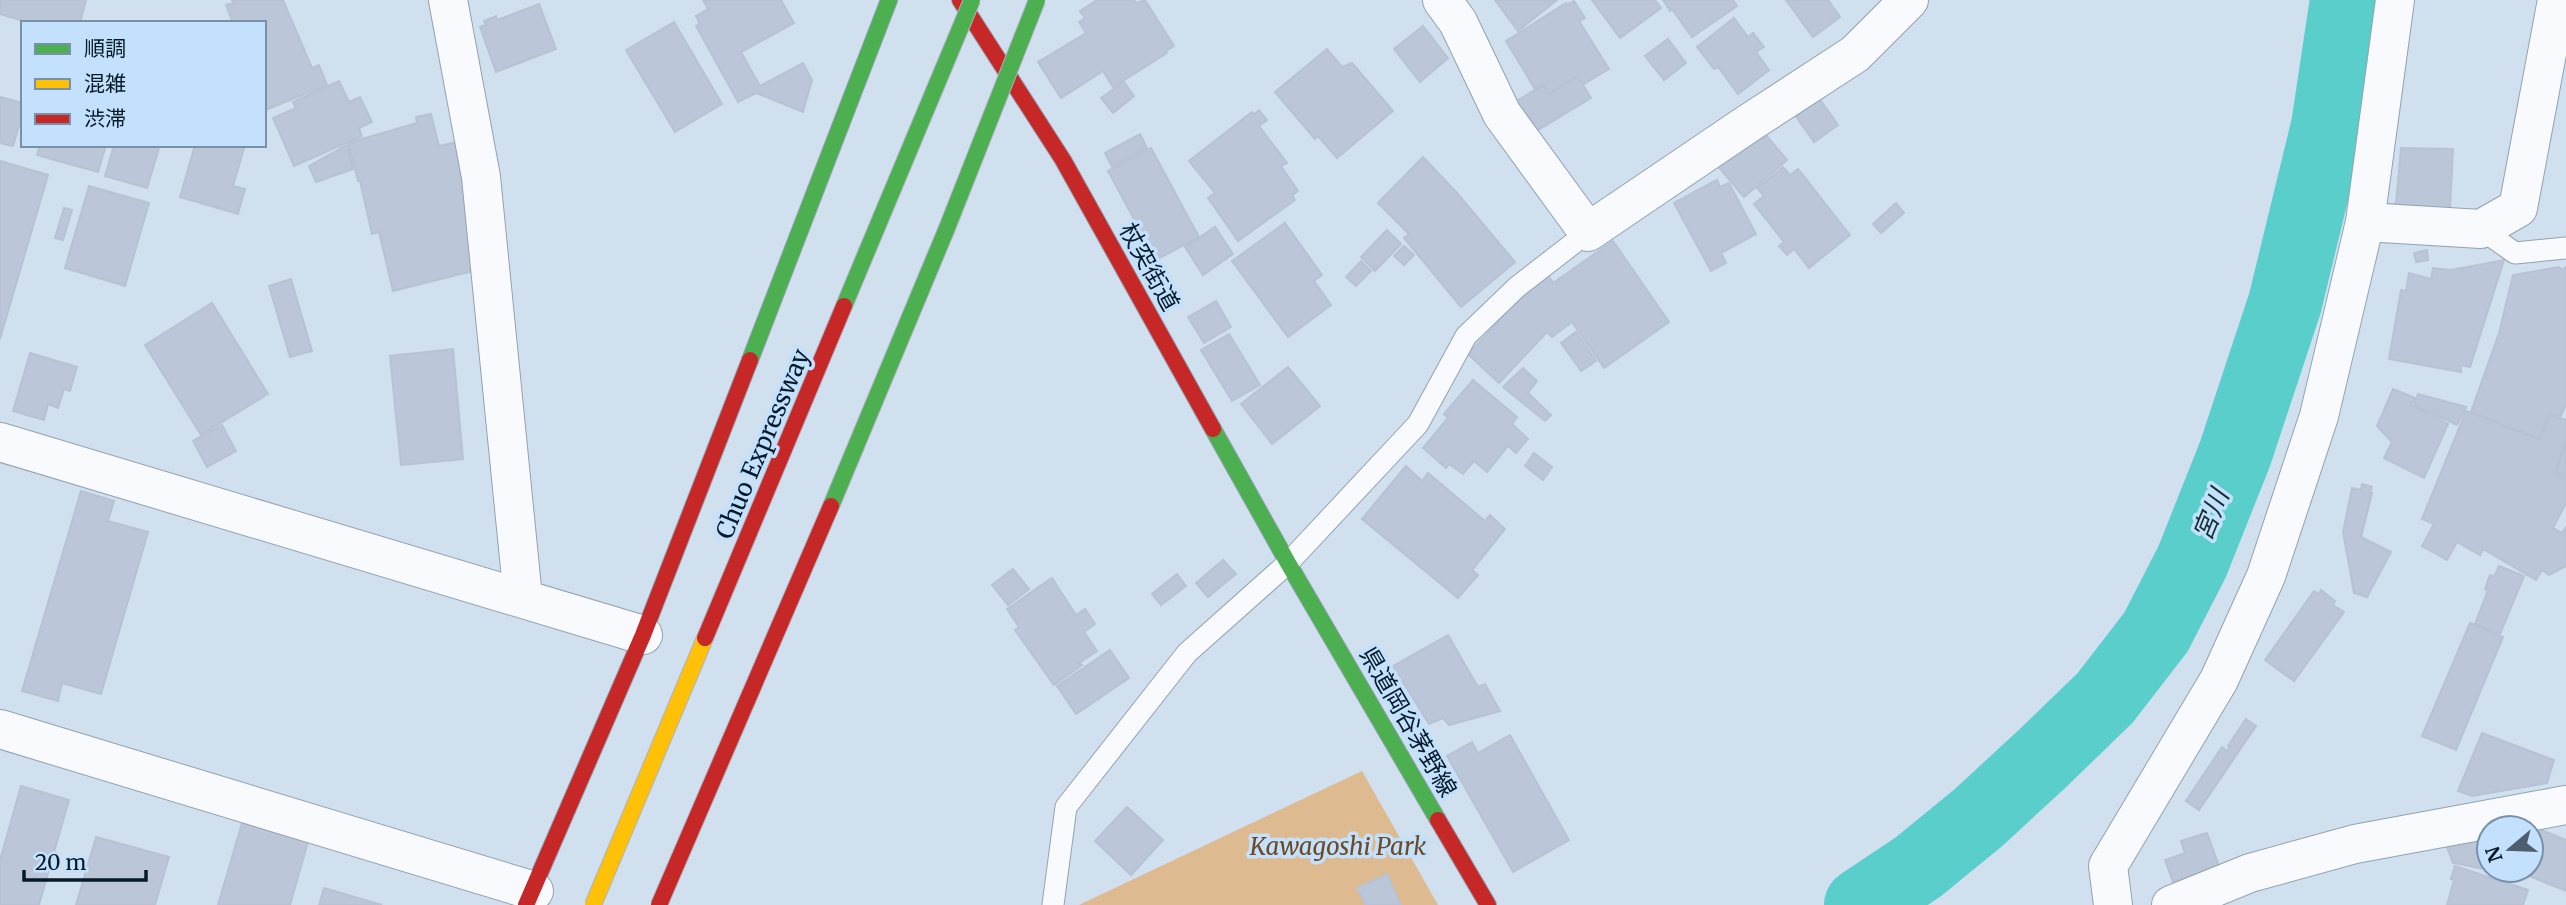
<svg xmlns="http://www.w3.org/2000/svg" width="2566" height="905" viewBox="0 0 2566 905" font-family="Merriweather,'Noto Sans JP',serif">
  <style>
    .green { fill: #ddba8f }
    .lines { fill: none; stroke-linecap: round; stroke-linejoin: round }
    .river { stroke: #59cecb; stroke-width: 74 }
    .building { fill: #bbc6d8; stroke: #b7c3d4; stroke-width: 2 }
    .lane-casing { stroke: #92a2b1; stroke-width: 23 }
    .street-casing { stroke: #92a2b1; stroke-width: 40 }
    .fast-casing { stroke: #92a2b1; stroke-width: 18 }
    .jam-casing { stroke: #92a2b1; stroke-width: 18 }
    .lane { stroke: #f8fafd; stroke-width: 21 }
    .street { stroke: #f8fafd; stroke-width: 38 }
    .fast { stroke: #4caf50; stroke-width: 16 }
    .jam { stroke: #c62828; stroke-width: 16 }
    .fast-bridge-casing { stroke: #aeb2c2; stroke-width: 18; stroke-linecap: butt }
    .slow-bridge-casing { stroke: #aeb2c2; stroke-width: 18; stroke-linecap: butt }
    .jam-bridge-casing { stroke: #aeb2c2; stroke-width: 18; stroke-linecap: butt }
    .fast-bridge { stroke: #4caf50; stroke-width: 16 }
    .slow-bridge { stroke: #ffc107; stroke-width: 16 }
    .jam-bridge { stroke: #c62828; stroke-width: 16 }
    .labels { text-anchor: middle; stroke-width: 7; stroke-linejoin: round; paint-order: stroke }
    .street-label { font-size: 24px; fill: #071a2a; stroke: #c3e1fc }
    .park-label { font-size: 24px; font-style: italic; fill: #6e4921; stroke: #c3e1fc }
    .water-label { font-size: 26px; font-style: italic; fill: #12312e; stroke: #c3e1fc }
  </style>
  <rect width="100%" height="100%" fill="#d0e0ef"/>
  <polygon class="green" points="1362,771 1438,905 1079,905"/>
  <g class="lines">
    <polyline class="river" points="1861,905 1918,867 1978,818 2043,758 2105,698 2156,632 2192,562 2235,454 2285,303 2328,126 2347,0"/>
  </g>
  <g class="building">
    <polygon points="0,0 86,0 80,23 30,23 0,14"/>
    <polygon points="232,0 283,0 312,68 319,65 327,85 266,110 264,105 264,23 233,23 226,5 234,3"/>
    <polygon points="703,0 781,0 794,23 741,52 760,86 803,63 812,80 803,112 756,93 738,102 696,26 700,24 696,16 708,9"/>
    <polygon points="1097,0 1134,0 1136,3 1145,0 1174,46 1166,51 1167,53 1113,87 1103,71 1061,98 1038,62 1086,33 1079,22 1085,18 1080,11"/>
    <polygon points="1495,0 1557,0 1518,31"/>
    <polygon points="1592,0 1655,0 1661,8 1620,38"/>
    <polygon points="1663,0 1733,0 1737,6 1692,37 1672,9 1670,11"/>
    <polygon points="1786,0 1828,0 1840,17 1813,37"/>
    <polygon points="1574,1 1585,18 1579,21 1609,69 1582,85 1577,76 1549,94 1543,84 1535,89 1506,41 1566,3 1567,5"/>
    <polygon points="539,4 556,49 496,72 480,27 486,25 484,21 496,16 497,20"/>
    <polygon points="1734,18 1748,37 1753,33 1764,47 1756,52 1769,70 1738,94 1718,67 1714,69 1697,47"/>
    <polygon points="674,22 722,104 675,132 626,50"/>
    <polygon points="1423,26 1448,58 1420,82 1394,49"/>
    <polygon points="1668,39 1686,63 1664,80 1645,56"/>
    <polygon points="1327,49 1342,67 1352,63 1393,111 1337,158 1318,136 1315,139 1275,92"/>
    <polygon points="1578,77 1591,98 1533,133 1515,102 1543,85 1548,95"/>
    <polygon points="339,81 349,102 360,97 372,122 359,128 362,136 294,166 273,118 296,108 293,102"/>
    <polygon points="1124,82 1134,96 1113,113 1101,98"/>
    <polygon points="0,97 23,103 23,112 13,146 0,143"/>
    <polygon points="1819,98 1838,125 1814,142 1795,115"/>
    <polygon points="1259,110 1267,120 1259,126 1287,163 1281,166 1298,191 1292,195 1295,200 1238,241 1208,198 1215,193 1189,161 1252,112 1255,114"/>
    <polygon points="431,114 439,146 457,142 473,271 393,291 379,232 372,234 360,181 358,181 348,143 417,123 416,117"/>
    <polygon points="1760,128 1787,160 1744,197 1715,163"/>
    <polygon points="1140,134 1147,148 1112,167 1105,153"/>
    <polygon points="40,145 106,145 98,172 37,155"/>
    <polygon points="114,145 160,145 147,188 105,176"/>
    <polygon points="195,145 235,145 244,148 233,186 245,189 238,214 180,197"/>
    <polygon points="347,145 353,169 316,182 309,166"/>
    <polygon points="1151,148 1199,237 1156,260 1108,171"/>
    <polygon points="2401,148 2453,149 2450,210 2389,209 2390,204 2396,204"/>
    <polygon points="1423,157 1457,193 1515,262 1461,307 1404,238 1409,234 1378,203"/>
    <polygon points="0,161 48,175 0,339"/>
    <polygon points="1783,167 1790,175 1798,169 1850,235 1809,268 1794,249 1787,255 1779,246 1784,242 1754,204 1764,196 1757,188"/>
    <polygon points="1717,180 1720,187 1729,183 1756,234 1721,253 1726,263 1711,271 1674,203"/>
    <polygon points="89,186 149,203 125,286 65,268"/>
    <polygon points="1896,203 1904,213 1881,233 1873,224"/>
    <polygon points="64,208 72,210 63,240 55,238"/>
    <polygon points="1285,223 1322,275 1314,281 1331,305 1288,337 1232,261"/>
    <polygon points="1215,227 1233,254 1203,275 1185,247"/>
    <polygon points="1387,230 1401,244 1375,271 1361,257"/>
    <polygon points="1613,241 1669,322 1604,368 1572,322 1552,337 1547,332 1499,383 1468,354 1500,320 1497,317 1547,274 1553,283"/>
    <polygon points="1404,246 1414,255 1404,265 1394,256"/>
    <polygon points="2427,250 2428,260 2416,262 2414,253"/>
    <polygon points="2504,260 2470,367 2461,365 2461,372 2389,359 2401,290 2406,291 2409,273 2431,279 2433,268 2451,270"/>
    <polygon points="1361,261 1371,271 1356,286 1346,277"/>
    <polygon points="2559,267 2563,270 2566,267 2566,404 2561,416 2549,414 2539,439 2471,412 2499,333 2513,275"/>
    <polygon points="291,279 312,351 290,357 269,286"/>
    <polygon points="1216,301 1231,327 1204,343 1188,317"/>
    <polygon points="212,303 268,394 201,435 145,345"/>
    <polygon points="1576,332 1596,361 1581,371 1561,343"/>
    <polygon points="1229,334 1260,385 1232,401 1201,350"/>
    <polygon points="453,349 463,459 401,465 390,356"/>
    <polygon points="30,353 77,367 70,391 64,389 58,408 48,404 44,420 13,411"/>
    <polygon points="1288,367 1320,406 1272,444 1241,404"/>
    <polygon points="1523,368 1537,381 1528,393 1551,415 1545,421 1503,387"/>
    <polygon points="1473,380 1517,417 1512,424 1528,439 1516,453 1508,446 1487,472 1474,461 1463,474 1449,464 1446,468 1423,448 1448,418 1444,414"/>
    <polygon points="2393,389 2415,398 2411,405 2448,424 2424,478 2384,458 2392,442 2377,426"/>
    <polygon points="2418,394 2466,407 2457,425 2414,405"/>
    <polygon points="2466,411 2540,440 2549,414 2566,420 2566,442 2554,474 2566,479 2566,503 2553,528 2562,533 2566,527 2566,566 2549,575 2542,570 2536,580 2483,549 2480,555 2457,542 2447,560 2422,546 2434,524 2422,519"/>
    <polygon points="222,425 236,451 207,467 193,441"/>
    <polygon points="2566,444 2566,477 2555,473"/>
    <polygon points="1534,453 1552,467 1543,480 1525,466"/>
    <polygon points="1406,466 1422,481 1428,473 1485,521 1490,515 1505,529 1472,570 1478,575 1458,598 1362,519"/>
    <polygon points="2362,484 2372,487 2370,493 2372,493 2361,537 2391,552 2367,597 2354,593 2343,532 2352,488 2361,490"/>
    <polygon points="81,491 114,501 108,521 148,532 101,694 62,683 58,701 22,691"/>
    <polygon points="1223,560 1236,574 1208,597 1196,583"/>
    <polygon points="2499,566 2524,576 2500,634 2475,624 2488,590 2485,589 2490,575 2494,577"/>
    <polygon points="1013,569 1029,589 1008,605 992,585"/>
    <polygon points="1177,574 1186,586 1161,605 1152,594"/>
    <polygon points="1052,578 1076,615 1085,609 1095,624 1084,632 1097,651 1079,663 1082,665 1054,685 1015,630 1019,627 1007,609"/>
    <polygon points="2321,590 2335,601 2333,605 2344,612 2294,681 2265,660 2314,591 2319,594"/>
    <polygon points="2470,623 2503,637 2456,750 2422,736"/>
    <polygon points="1448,635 1478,687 1485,684 1500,711 1449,725 1443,718 1429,724 1393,666"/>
    <polygon points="1110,650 1129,678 1076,714 1057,686"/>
    <polygon points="2246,719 2256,726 2199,810 2186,801 2222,747 2227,751 2230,747 2228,746"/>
    <polygon points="2482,733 2554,760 2547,783 2472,796 2458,791"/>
    <polygon points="1510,735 1569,840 1513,872 1447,756 1472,742 1478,753"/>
    <polygon points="21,786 69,800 39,905 0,905 0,860"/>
    <polygon points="1127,807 1163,840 1131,875 1095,841"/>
    <polygon points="242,823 308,842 290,905 218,905"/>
    <polygon points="2532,826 2566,840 2566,891 2515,870 2531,870"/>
    <polygon points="2207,833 2219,866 2173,882 2165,860 2185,853 2181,841"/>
    <polygon points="2489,835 2489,870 2499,870 2499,872 2453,863 2447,847"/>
    <polygon points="96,837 169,857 155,905 76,905"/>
    <polygon points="2455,866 2528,890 2523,905 2447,905 2454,880 2451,879"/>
    <polygon points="1387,874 1401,905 1366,905 1357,888"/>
    <polygon points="324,888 382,905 319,905"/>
  </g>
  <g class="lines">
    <defs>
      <g id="lane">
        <polyline points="2481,229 2515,253 2566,248"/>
        <polyline points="1053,905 1066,807 1187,653 1288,563 1418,424 1466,336 1517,287 1588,232"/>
      </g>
      <g id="street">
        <polyline points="448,0 481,177 523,598"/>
        <polyline points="1442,0 1458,22 1502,114 1588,232 1746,125 1855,54 1909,0"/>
        <polyline points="2365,222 2481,229 2518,208 2557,0"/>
        <polyline points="0,442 643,635"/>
        <polyline points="0,729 534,891"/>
        <polyline points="2113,905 2108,866 2219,680 2266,576 2319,416 2365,222 2395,0"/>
        <polyline points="2171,905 2250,873 2355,844 2566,805"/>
      </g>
      <g id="fast">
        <polyline points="750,360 889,0"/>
        <polyline points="1213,429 1288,563 1438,820"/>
      </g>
      <g id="jam">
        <polyline points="960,0 1063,160 1213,429"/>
        <polyline points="1438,820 1488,905"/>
        <polyline points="526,905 643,635 750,360"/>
      </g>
    </defs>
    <use href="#lane" class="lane-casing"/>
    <use href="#street" class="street-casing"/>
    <use href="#fast" class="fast-casing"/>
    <use href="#jam" class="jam-casing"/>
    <use href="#lane" class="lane"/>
    <use href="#street" class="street"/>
    <use href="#fast" class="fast"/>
    <use href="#jam" class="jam"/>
    <defs>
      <g id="fast-bridge">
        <polyline points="844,306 972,0"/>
        <polyline points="831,506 947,228 1037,0"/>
      </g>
      <polyline id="slow-bridge" points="593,905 705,638"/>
      <g id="jam-bridge">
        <polyline points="705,638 844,306"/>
        <polyline points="659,905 831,506"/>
      </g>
    </defs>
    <use href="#fast-bridge" class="fast-bridge-casing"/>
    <use href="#slow-bridge" class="slow-bridge-casing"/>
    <use href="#jam-bridge" class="jam-bridge-casing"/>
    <use href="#fast-bridge" class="fast-bridge"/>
    <use href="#slow-bridge" class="slow-bridge"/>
    <use href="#jam-bridge" class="jam-bridge"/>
  </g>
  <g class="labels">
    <g class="street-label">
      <text transform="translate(1149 267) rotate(61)" y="8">杖突街道</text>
      <text transform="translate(763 444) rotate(-67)" y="8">Chuo Expressway</text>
      <text transform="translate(1408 722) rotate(60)" y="8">県道岡谷茅野線</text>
    </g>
    <g class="park-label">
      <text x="1338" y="855">Kawagoshi Park</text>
    </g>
    <g class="water-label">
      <text transform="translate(2211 515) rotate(-68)" y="9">宮川</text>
    </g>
  </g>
  <rect x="21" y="21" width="245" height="126" fill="#c3e1fc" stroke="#7891a8" stroke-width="2"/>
  <rect x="35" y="44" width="35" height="10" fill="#4caf50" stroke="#7891a8" stroke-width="2"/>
  <text x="84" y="56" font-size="21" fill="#071a2a">順調</text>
  <rect x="35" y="79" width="35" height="10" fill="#ffc107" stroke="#7891a8" stroke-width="2"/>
  <text x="84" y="91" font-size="21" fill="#071a2a">混雑</text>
  <rect x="35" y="114" width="35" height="10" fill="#c62828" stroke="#7891a8" stroke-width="2"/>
  <text x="84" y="126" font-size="21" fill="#071a2a">渋滞</text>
  <g transform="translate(2510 849) rotate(251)"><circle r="33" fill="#c3e1fc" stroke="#7891a8" stroke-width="2"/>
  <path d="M0-5L12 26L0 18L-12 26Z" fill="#4d5f6f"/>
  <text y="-10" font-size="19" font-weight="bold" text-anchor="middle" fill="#071a2a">N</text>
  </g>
  <path d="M24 870v10h122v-10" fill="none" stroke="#071a2a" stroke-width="3.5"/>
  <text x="35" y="870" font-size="21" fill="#071a2a" stroke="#c3e1fc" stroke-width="5" paint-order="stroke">20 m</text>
</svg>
